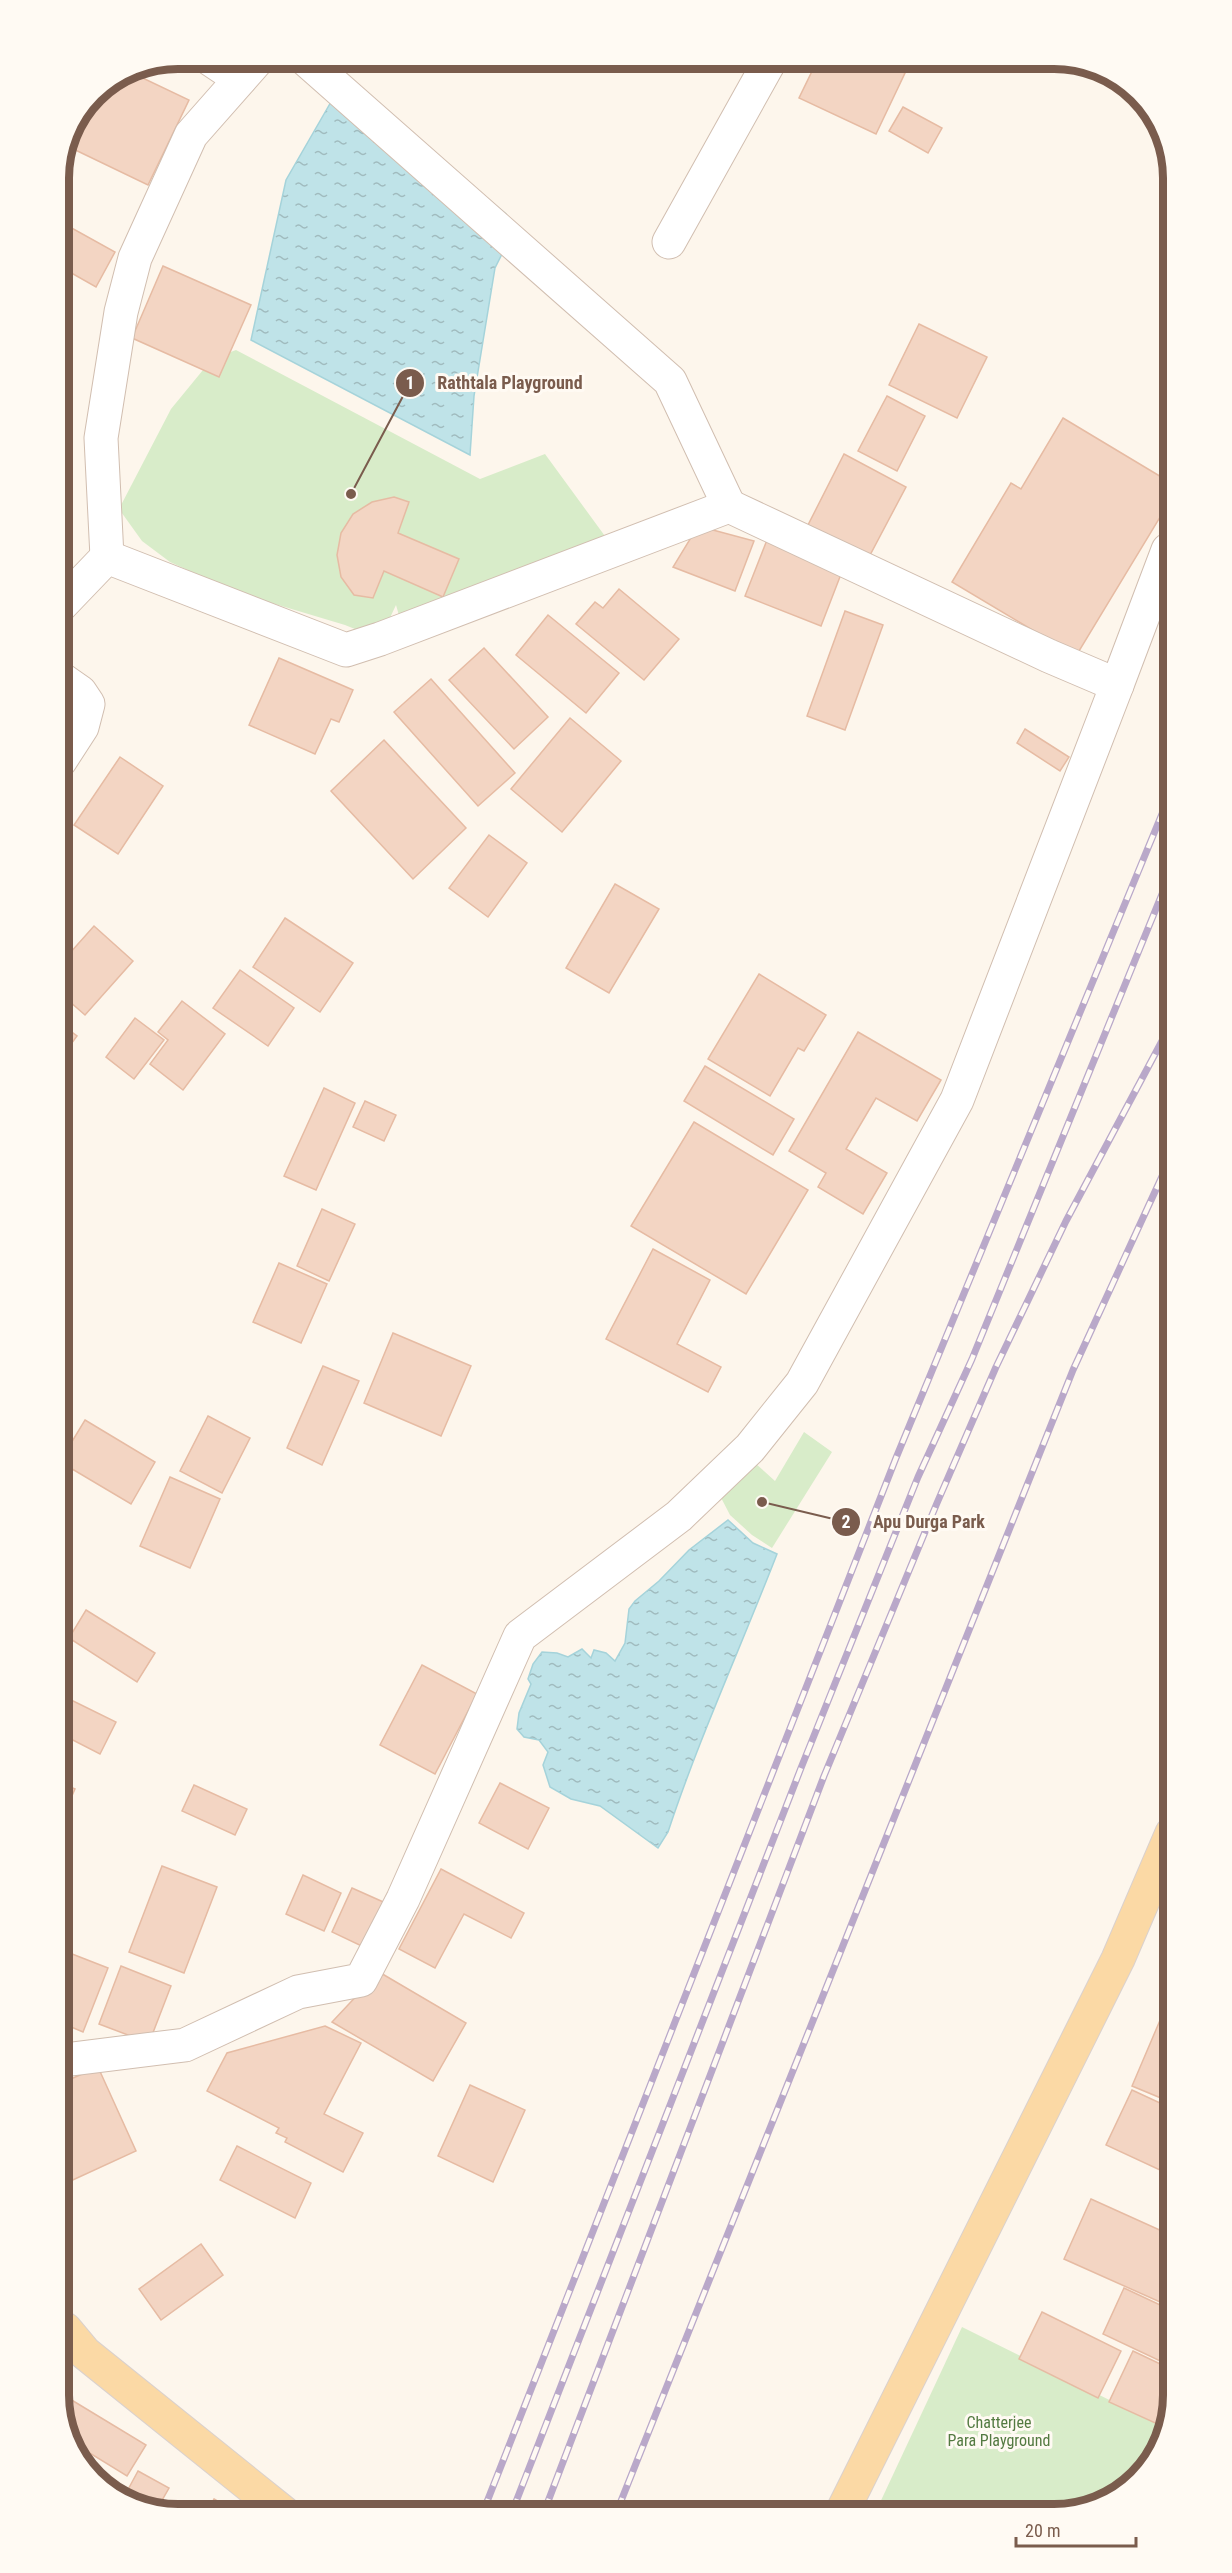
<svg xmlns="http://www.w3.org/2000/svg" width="1232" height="2573" viewBox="0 0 1232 2573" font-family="'Roboto Condensed',sans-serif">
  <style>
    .park { fill: #d8ecc9 }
    .water { fill: url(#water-ripples); stroke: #a5d3da; stroke-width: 1.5 }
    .building { fill: #f3d5c3; stroke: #e6bba3; stroke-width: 1.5 }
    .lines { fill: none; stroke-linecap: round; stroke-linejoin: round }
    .minor-casing { stroke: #d1beb0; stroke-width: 35 }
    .primary-casing { stroke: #dad1cd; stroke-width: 35 }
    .minor { stroke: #fff; stroke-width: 33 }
    .primary { stroke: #fbd9a5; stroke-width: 33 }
    .rail-casing { stroke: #b9a8c9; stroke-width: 7 }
    .rail { stroke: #fffaf3; stroke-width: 4.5; stroke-dasharray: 14; stroke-linecap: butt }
    .labels { text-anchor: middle; stroke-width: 6; stroke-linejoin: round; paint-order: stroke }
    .park-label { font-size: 16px; fill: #537a41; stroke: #fffaf3 }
    .rim { fill: none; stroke: #7a5c4d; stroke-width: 8 }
    .leader { fill: none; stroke: #7a5c4d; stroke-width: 2 }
    .callout-dot { fill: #7a5c4d; stroke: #fffaf3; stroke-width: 2 }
    .mark-label { font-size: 18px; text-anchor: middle; font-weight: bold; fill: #fff }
    .callout-label { font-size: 18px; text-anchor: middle; font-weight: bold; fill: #7a5c4d; stroke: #fffaf3; stroke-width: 6; stroke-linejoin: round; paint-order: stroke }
  </style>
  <defs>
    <pattern id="water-ripples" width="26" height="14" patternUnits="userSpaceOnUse" patternTransform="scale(1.5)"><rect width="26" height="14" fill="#bfe3e8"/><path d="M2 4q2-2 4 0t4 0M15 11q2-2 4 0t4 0" fill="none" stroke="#a0bbbe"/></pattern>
  </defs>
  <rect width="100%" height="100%" fill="#fdf6ec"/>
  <g class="park">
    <polygon points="236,350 480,479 545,454 610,543 402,626 396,605 380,639 345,625 238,593 170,562 142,541 119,509 171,409 212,359"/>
    <polygon points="804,1432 832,1452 772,1548 752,1535 730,1515 716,1488 755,1463 775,1481"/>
    <polygon points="962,2327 1164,2427 1153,2461 1092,2508 877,2509"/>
  </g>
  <g class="water">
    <polygon points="339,88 438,158 506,214 513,232 495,268 474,396 470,455 251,340 286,180"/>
    <path d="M728,1520L753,1543L777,1554C741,1647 699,1738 668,1832L658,1848L600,1806L571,1799L550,1787L543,1765L548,1752L539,1740L524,1737L517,1729L519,1713L531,1684L528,1679L533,1664L542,1652L557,1653L568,1657L582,1649L591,1658L594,1650L606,1653L615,1661L625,1643L629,1609L635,1601L659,1581L689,1550Z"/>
  </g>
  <g class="building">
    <polygon points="818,59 876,59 905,73 876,134 799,98"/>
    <polygon points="128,71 189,100 148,185 65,145 68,132 94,93"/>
    <polygon points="903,107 942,128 928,153 889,131"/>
    <polygon points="59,221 115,252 96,287 59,266"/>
    <polygon points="163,266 251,305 219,377 132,338"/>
    <polygon points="919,324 987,357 957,418 889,385"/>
    <polygon points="887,396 925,416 897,471 858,451"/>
    <polygon points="1063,418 1168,481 1168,504 1076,656 952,582 1011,483 1021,489"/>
    <polygon points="844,454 906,487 869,557 808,525"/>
    <polygon points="394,497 409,502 398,533 459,559 443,597 384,571 373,598 354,595 341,577 337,555 341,533 353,514 372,502"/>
    <polygon points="698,526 754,541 735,591 673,567"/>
    <polygon points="767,540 843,569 821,626 745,596"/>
    <polygon points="619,589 679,639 644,680 576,624 595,602 603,608"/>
    <polygon points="845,611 883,625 845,730 807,716"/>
    <polygon points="548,615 619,673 586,713 516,655"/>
    <polygon points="484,648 548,717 514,749 449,680"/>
    <polygon points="279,658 353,690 339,722 331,719 315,754 249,725"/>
    <polygon points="431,679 515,773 478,806 394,712"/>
    <polygon points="570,718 621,761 562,832 511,789"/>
    <polygon points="1025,729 1069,757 1060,771 1017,743"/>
    <polygon points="384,740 466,828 413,879 331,791"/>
    <polygon points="120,757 163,786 118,854 74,825"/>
    <polygon points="489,835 527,863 488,917 449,888"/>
    <polygon points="615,884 659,909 609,993 566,968"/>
    <polygon points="285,918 353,963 320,1012 253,967"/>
    <polygon points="94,926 133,961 85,1015 61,994 61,963"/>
    <polygon points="240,970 294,1008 268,1046 213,1008"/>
    <polygon points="759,974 826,1015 804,1051 798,1048 770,1096 708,1059"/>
    <polygon points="182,1001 225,1034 183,1090 150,1064 168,1040 158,1032"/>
    <polygon points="135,1018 164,1040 134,1079 106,1057"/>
    <polygon points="61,1024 77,1036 61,1058"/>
    <polygon points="858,1032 941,1080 917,1121 876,1098 846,1149 887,1173 863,1214 818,1187 826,1173 789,1151"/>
    <polygon points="705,1066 794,1119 773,1155 684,1101"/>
    <polygon points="324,1088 355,1103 316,1190 284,1176"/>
    <polygon points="365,1101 396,1115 384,1141 353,1127"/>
    <polygon points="694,1122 808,1190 746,1294 631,1226"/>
    <polygon points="322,1209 355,1224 329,1281 297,1266"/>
    <polygon points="653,1249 710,1280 677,1344 721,1367 708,1392 606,1339"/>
    <polygon points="279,1263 327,1284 301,1343 253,1322"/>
    <polygon points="393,1333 471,1366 441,1436 364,1403"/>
    <polygon points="323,1366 359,1381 322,1465 287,1448"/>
    <polygon points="208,1416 250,1438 222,1493 180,1471"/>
    <polygon points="85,1420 155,1462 131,1504 62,1463 62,1458"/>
    <polygon points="170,1477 220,1499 190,1568 140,1546"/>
    <polygon points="86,1610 155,1653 137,1682 69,1638"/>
    <polygon points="422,1665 477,1694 435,1774 380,1745"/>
    <polygon points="63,1696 116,1722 100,1754 63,1735"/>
    <polygon points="500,1783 549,1808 528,1849 479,1823"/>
    <polygon points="63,1784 75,1789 63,1816"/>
    <polygon points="194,1785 247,1809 235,1835 182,1811"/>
    <polygon points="162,1866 217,1887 184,1973 129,1952"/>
    <polygon points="441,1869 524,1913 511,1938 464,1914 435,1968 399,1949"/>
    <polygon points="303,1875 341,1893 324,1931 286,1914"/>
    <polygon points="352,1888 390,1905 370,1950 332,1932"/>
    <polygon points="67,1952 108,1968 83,2032 64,2024 64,1959"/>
    <polygon points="121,1966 171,1986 149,2043 99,2024"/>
    <polygon points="379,1972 466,2023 433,2081 332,2022"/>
    <polygon points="1172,1980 1172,2015 1160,2010"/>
    <polygon points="1161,2018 1172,2024 1173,2103 1132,2086"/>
    <polygon points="325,2026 361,2043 324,2114 363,2133 343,2172 285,2142 287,2138 276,2133 279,2128 207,2091 227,2053"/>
    <polygon points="98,2067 136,2151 64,2184 64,2082"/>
    <polygon points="470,2085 525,2110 493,2182 438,2156"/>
    <polygon points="1132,2090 1173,2109 1173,2176 1106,2145"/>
    <polygon points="237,2146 311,2183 295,2218 220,2180"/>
    <polygon points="1091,2199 1173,2236 1173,2297 1169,2306 1064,2259"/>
    <polygon points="201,2244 223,2275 161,2320 139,2289"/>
    <polygon points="1124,2288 1173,2311 1173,2367 1103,2334"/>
    <polygon points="1042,2312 1121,2351 1098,2398 1019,2359"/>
    <polygon points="1133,2351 1173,2370 1173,2395 1164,2427 1109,2402"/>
    <polygon points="65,2396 146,2445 127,2476 70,2441 65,2433"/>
    <polygon points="138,2471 169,2488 157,2509 124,2497"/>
    <polygon points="214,2499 240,2514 206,2514"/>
  </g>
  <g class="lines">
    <defs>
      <g id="minor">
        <polyline points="210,59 240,79"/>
        <polyline points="305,59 670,381 729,506"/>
        <polyline points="669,242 771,59"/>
        <polyline points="107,557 101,438 121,312 135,258 191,135 258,59"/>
        <polyline points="60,606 107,557 346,650 380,639 729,506 1049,656 1117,685 1168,550"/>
        <polyline points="60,678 80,692 88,704 82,727 60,761"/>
        <polyline points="64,2060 185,2045 298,1992 361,1980 403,1899 520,1636 679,1516 750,1448 802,1383 957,1100 1117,685"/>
      </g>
      <g id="primary">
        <polyline points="65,2329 85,2353 284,2513"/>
        <polyline points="843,2510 1118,1959 1172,1833"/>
      </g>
    </defs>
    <use href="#minor" class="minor-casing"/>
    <use href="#primary" class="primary-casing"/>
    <use href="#minor" class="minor"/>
    <use href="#primary" class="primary"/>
    <defs>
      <g id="rail">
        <polyline points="617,2511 1073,1370 1170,1159"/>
        <polyline points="483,2512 896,1458 1169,797"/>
        <polyline points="512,2512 801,1768 918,1477 972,1359 1169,877"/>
        <polyline points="544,2512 824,1776 937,1503 996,1367 1066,1221 1170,1026"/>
      </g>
    </defs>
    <use href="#rail" class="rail-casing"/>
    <use href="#rail" class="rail"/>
  </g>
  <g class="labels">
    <g class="park-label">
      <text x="999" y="2428">Chatterjee<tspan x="999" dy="18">Para Playground</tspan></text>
    </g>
  </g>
  <path d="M0 0H1232V2573H0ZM178 69H1054A109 109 0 0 1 1163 178V2395A109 109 0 0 1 1054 2504H178A109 109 0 0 1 69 2395V178A109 109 0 0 1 178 69Z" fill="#fffaf3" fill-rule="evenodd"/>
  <path class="rim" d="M178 69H1054A109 109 0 0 1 1163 178V2395A109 109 0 0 1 1054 2504H178A109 109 0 0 1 69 2395V178A109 109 0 0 1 178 69Z"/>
  <path class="leader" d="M351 494L410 383M762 1502L846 1522"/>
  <g class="callout-dot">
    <circle cx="351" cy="494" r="6"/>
    <circle cx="762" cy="1502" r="6"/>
    <circle cx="410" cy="383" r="15"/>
    <circle cx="846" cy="1522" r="15"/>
  </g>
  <g class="mark-label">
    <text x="410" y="389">1</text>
    <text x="846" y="1528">2</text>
  </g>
  <g class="callout-label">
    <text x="510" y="389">Rathtala Playground</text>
    <text x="929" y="1528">Apu Durga Park</text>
  </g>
  <path d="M1016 2537v9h120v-9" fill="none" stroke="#7a5c4d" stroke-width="3"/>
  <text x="1025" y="2537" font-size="18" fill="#7a5c4d" stroke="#fffaf3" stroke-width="4.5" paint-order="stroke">20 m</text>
</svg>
